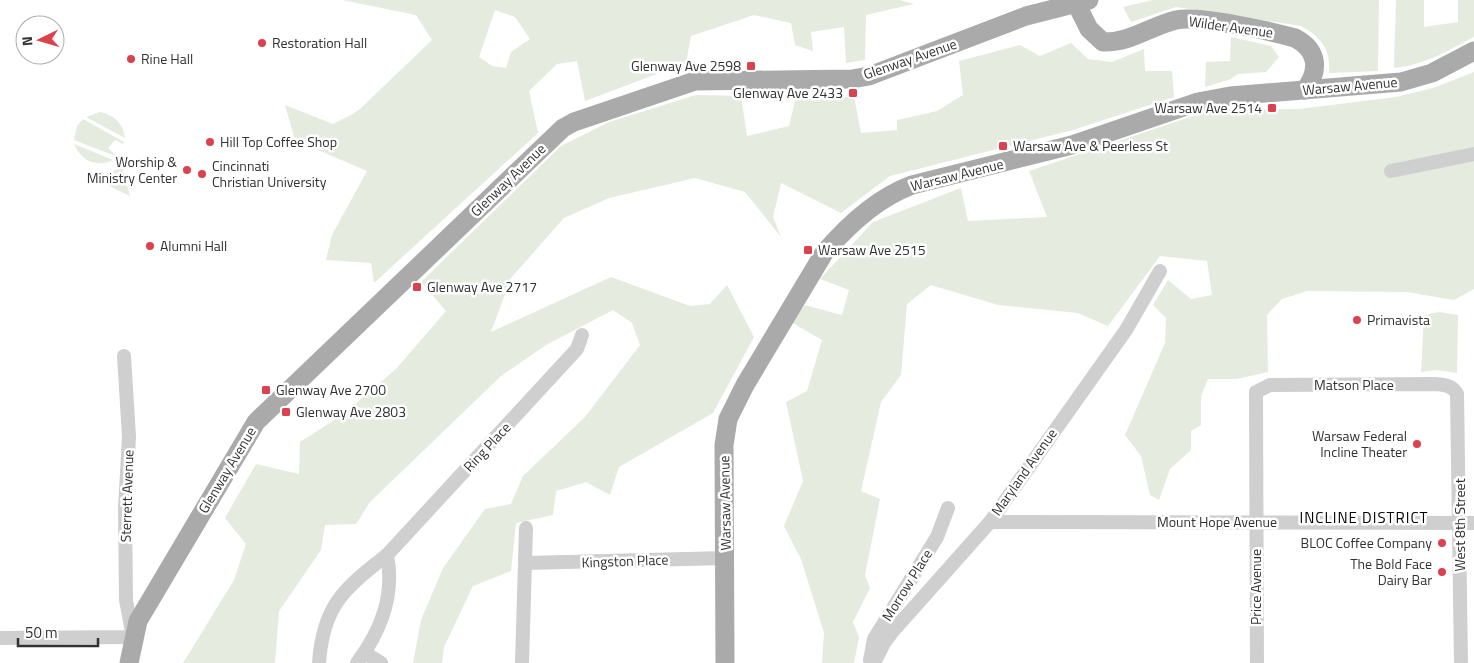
<svg xmlns="http://www.w3.org/2000/svg" width="1474" height="663" viewBox="0 0 1474 663" font-family="'Titillium Web',sans-serif">
  <style>
    .green { fill: #e5ebdf; fill-rule: evenodd }
    .lines { fill: none; stroke-linecap: round; stroke-linejoin: round }
    .minor { stroke: #cfcfcf; stroke-width: 14 }
    .major { stroke: #aaa; stroke-width: 19 }
    .poi-dot { fill: #dc414e; stroke: #fff; stroke-width: 2 }
    .labels { text-anchor: middle; stroke-width: 5; stroke-linejoin: round; paint-order: stroke }
    .street-label { font-size: 14px; fill: #323232; stroke: #fff }
    .poi-label { font-size: 14px; fill: #323232; stroke: #fff; text-anchor: start }
    .neighbourhood-label { font-size: 15px; letter-spacing: 1px; fill: #000; stroke: #fff }
  </style>
  <rect width="100%" height="100%" fill="#fff"/>
  <g class="green">
    <path d="M342,0H900L914,4L866,15L865,60L846,63L844,27L811,32L813,51L795,45L791,23L754,15L691,36L686,63L585,101L577,61L557,64L529,91L538,133L374,283L371,263L326,260L332,235L367,171L295,140L285,105L333,124L353,114L361,108L432,40L416,15ZM495,10L515,17L530,39L511,52L506,68L492,66L479,57Z"/>
    <path d="M1153,0H1379L1378,71L1329,73C1331,49 1321,37 1301,26L1176,7L1131,22L1123,7Z"/>
    <path d="M1396,0H1424V27L1458,22V0H1474V37C1447,51 1425,65 1394,68Z"/>
    <polygon points="1231,37 1271,46 1279,57 1266,72 1238,74 1231,79 1205,87 1206,62 1230,61"/>
    <polygon points="1071,43 1088,59 1112,62 1144,49 1145,71 1172,71 1174,97 1073,130 890,176 841,213 781,183 773,217 781,237 745,192 695,178 609,198 564,218 511,278 491,332 611,277 690,306 710,304 727,285 754,337 713,413 619,467 610,495 586,482 556,491 553,515 516,523 511,571 473,586 444,647 442,663 413,663 421,620 443,568 485,509 511,504 523,476 585,417 640,345 632,323 613,310 546,345 501,376 370,502 356,524 325,525 321,550 279,611 275,663 183,663 234,580 246,544 225,518 256,464 299,474 300,442 342,415 396,369 446,311 421,282 561,146 609,122 696,95 741,96 747,136 789,126 796,97 854,97 861,133 897,130 897,120 937,111 963,95 959,61 1020,45 1040,56"/>
    <polygon points="1474,72 1474,289 1454,300 1407,292 1307,291 1282,299 1267,315 1268,372 1237,379 1208,379 1201,397 1201,425 1191,431 1191,450 1170,469 1159,500 1150,495 1141,456 1125,435 1165,343 1166,318 1153,305 1168,280 1191,299 1212,295 1207,261 1160,256 1108,326 1078,313 998,305 931,285 907,304 901,375 881,402 861,491 880,499 865,575 870,588 853,622 859,637 854,663 822,663 824,633 801,559 784,526 803,481 786,402 807,391 822,340 791,322 805,305 842,315 849,290 820,279 873,222 961,188 968,221 1047,217 1029,171 1211,110 1299,109 1396,97 1433,88"/>
    <path d="M100,112C114,115 123,123 125,138L86,117Z"/>
    <polygon points="83,119 124,142 123,144 115,140 108,148 118,157 74,140 77,126"/>
    <path d="M74,144L113,160C97,168 81,161 74,144Z"/>
    <polygon points="122,167 130,196 105,184 100,178"/>
    <polygon points="1439,312 1458,315 1457,373 1436,370 1421,372 1424,315"/>
  </g>
  <g class="lines">
    <g class="minor">
      <polyline points="1391,171 1474,154"/>
      <polyline points="990,522 1474,523"/>
      <polyline points="525,563 726,558"/>
      <polyline points="0,638 133,637 126,600 125,508 129,437 124,356"/>
      <polyline points="365,653 381,663"/>
      <polyline points="870,660 874,639 937,537 948,508"/>
      <path d="M319,663C323,605 344,589 387,555"/>
      <path d="M357,663C381,631 395,596 387,555L577,349L582,335"/>
      <polyline points="522,663 526,528"/>
      <polyline points="874,663 884,643 893,631 990,522 1126,330 1160,271"/>
      <path d="M1257,663L1256,392L1270,385L1435,384C1444,385 1452,385 1457,394L1461,663"/>
    </g>
    <g class="major">
      <path d="M1076,3L1089,29L1103,42C1130,43 1151,26 1176,20C1199,15 1270,31 1295,38C1318,50 1320,70 1305,90"/>
      <polyline points="129,663 138,621 256,422 563,128 574,122 695,81 852,79 869,76 1026,16 1089,0"/>
      <path d="M725,663L724,445L728,419L745,385L824,253C848,225 877,198 912,185L1072,145L1198,102L1230,96L1401,82L1432,73L1474,51"/>
    </g>
  </g>
  <g class="poi-dot">
    <circle cx="262" cy="43" r="5"/>
    <circle cx="131" cy="59" r="5"/>
    <rect x="746" y="61" width="10" height="10" rx="2.5"/>
    <rect x="848" y="88" width="10" height="10" rx="2.5"/>
    <rect x="1267" y="103" width="10" height="10" rx="2.5"/>
    <circle cx="210" cy="142" r="5"/>
    <rect x="998" y="141" width="10" height="10" rx="2.5"/>
    <circle cx="187" cy="170" r="5"/>
    <circle cx="202" cy="174" r="5"/>
    <circle cx="150" cy="246" r="5"/>
    <rect x="803" y="245" width="10" height="10" rx="2.5"/>
    <rect x="412" y="282" width="10" height="10" rx="2.5"/>
    <circle cx="1357" cy="320" r="5"/>
    <rect x="261" y="385" width="10" height="10" rx="2.5"/>
    <rect x="281" y="407" width="10" height="10" rx="2.5"/>
    <circle cx="1417" cy="444" r="5"/>
    <circle cx="1442" cy="543" r="5"/>
    <circle cx="1442" cy="572" r="5"/>
  </g>
  <g class="labels">
    <g class="street-label">
      <text transform="translate(1231 27) rotate(8)" y="5">Wilder Avenue</text>
      <text transform="translate(910 59) rotate(-19)" y="5">Glenway Avenue</text>
      <text transform="translate(1350 86) rotate(-5)" y="5">Warsaw Avenue</text>
      <text transform="translate(957 175) rotate(-14)" y="5">Warsaw Avenue</text>
      <text transform="translate(508 180) rotate(-44)" y="5">Glenway Avenue</text>
      <text x="1354" y="390">Matson Place</text>
      <text transform="translate(487 447) rotate(-47)" y="5">Ring Place</text>
      <text transform="translate(227 470) rotate(-59)" y="5">Glenway Avenue</text>
      <text transform="translate(1024 472) rotate(-55)" y="5">Maryland Avenue</text>
      <text transform="translate(127 496) rotate(-88)" y="5">Sterrett Avenue</text>
      <text transform="translate(725 503) rotate(-91)" y="5">Warsaw Avenue</text>
      <text x="1217" y="527">Mount Hope Avenue</text>
      <text transform="translate(1460 525) rotate(-90)" y="5">West 8th Street</text>
      <text transform="translate(625 561) rotate(-2)" y="5">Kingston Place</text>
      <text transform="translate(907 585) rotate(-58)" y="5">Morrow Place</text>
      <text transform="translate(1256 587) rotate(-90)" y="5">Price Avenue</text>
    </g>
    <g class="poi-label">
      <text x="272" y="48">Restoration Hall</text>
      <text x="141" y="64">Rine Hall</text>
      <text x="741" y="71" text-anchor="end">Glenway Ave 2598</text>
      <text x="843" y="98" text-anchor="end">Glenway Ave 2433</text>
      <text x="1262" y="113" text-anchor="end">Warsaw Ave 2514</text>
      <text x="220" y="147">Hill Top Coffee Shop</text>
      <text x="1013" y="151">Warsaw Ave &amp; Peerless St</text>
      <text x="177" y="167" text-anchor="end">Worship &amp;<tspan x="177" dy="16">Ministry Center</tspan></text>
      <text x="212" y="171">Cincinnati<tspan x="212" dy="16">Christian University</tspan></text>
      <text x="160" y="251">Alumni Hall</text>
      <text x="818" y="255">Warsaw Ave 2515</text>
      <text x="427" y="292">Glenway Ave 2717</text>
      <text x="1367" y="325">Primavista</text>
      <text x="276" y="395">Glenway Ave 2700</text>
      <text x="296" y="417">Glenway Ave 2803</text>
      <text x="1407" y="441" text-anchor="end">Warsaw Federal<tspan x="1407" dy="16">Incline Theater</tspan></text>
      <text x="1432" y="548" text-anchor="end">BLOC Coffee Company</text>
      <text x="1432" y="569" text-anchor="end">The Bold Face<tspan x="1432" dy="16">Dairy Bar</tspan></text>
    </g>
    <g class="neighbourhood-label">
      <text x="1364" y="523">INCLINE DISTRICT</text>
    </g>
  </g>
  <g transform="translate(40 40) rotate(265)"><circle r="24" fill="#ffffff" stroke="#adadad"/>
  <path d="M0-4L9 19L0 12L-9 19Z" fill="#dc414e"/>
  <text y="-8" font-size="14" font-weight="bold" text-anchor="middle" fill="#323232">N</text>
  </g>
  <path d="M18 638v8h80v-8" fill="none" stroke="#323232" stroke-width="2.5"/>
  <text x="25" y="638" font-size="15" fill="#323232" stroke="#ffffff" stroke-width="4" paint-order="stroke">50 m</text>
</svg>
